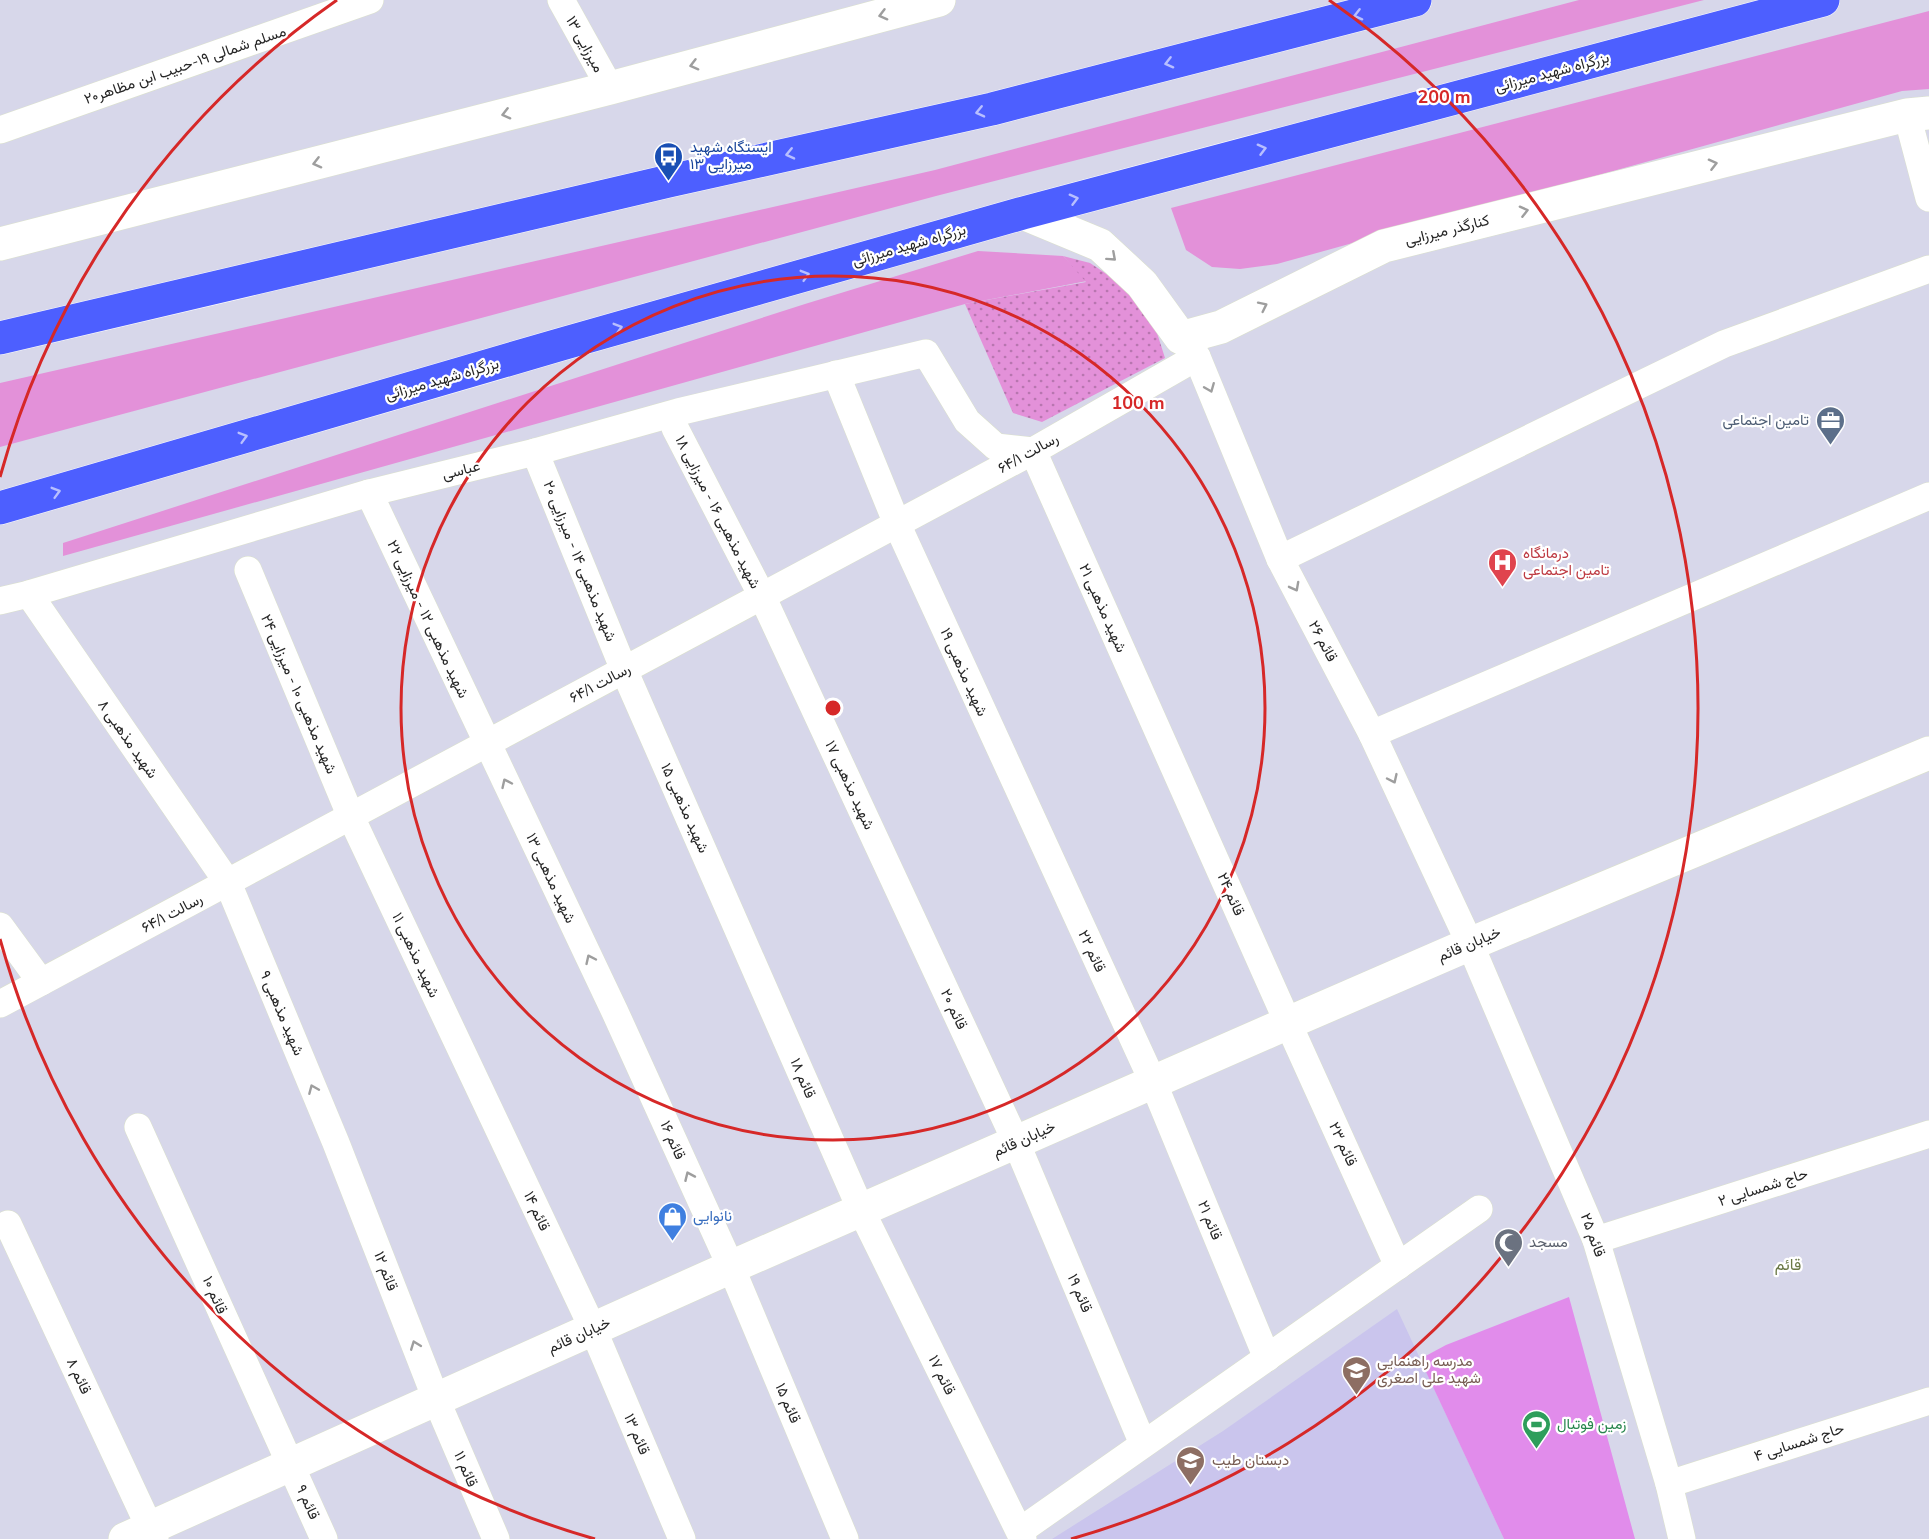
<svg xmlns="http://www.w3.org/2000/svg" width="1929" height="1539" viewBox="0 0 1929 1539" font-family="'Nunito Sans',Vazirmatn,sans-serif">
  <style>
    .education { fill: #cac5ed }
    .grass { fill: #e391d9 }
    .park { fill: url(#park-dots) }
    .pitch { fill: #e18ceb }
    .lines { fill: none; stroke-linecap: round; stroke-linejoin: round }
    .street-casing { stroke: #dbe1cc; stroke-width: 28 }
    .secondary-casing { stroke: #dbe1cc; stroke-width: 34 }
    .highway-casing { stroke: #fff; stroke-width: 34 }
    .street { stroke: #fff; stroke-width: 27 }
    .secondary { stroke: #fff; stroke-width: 33 }
    .highway { stroke: #4d5fff; stroke-width: 33 }
    .oneway { stroke: #9e9e9e }
    .oneway2 { stroke: #b8bfff }
    .ring { fill: none; stroke: #d62828; stroke-width: 3 }
    .labels { text-anchor: middle; stroke-width: 4.5; stroke-linejoin: round; paint-order: stroke }
    .street-label { font-size: 15px; fill: #272727; stroke: #fff }
    .transit-label { font-size: 15px; fill: #164399; stroke: #fff; text-anchor: start }
    .service-label { font-size: 15px; fill: #4e5e75; stroke: #fff; text-anchor: end }
    .health-label { font-size: 15px; fill: #be3a42; stroke: #fff; text-anchor: start }
    .shop-label { font-size: 15px; fill: #366cbe; stroke: #fff; text-anchor: start }
    .worship-label { font-size: 15px; fill: #5b616d; stroke: #fff; text-anchor: start }
    .education-label { font-size: 15px; fill: #785e54; stroke: #fff; text-anchor: start }
    .leisure-label { font-size: 15px; fill: #27864d; stroke: #fff; text-anchor: start }
    .neighbourhood-label { font-size: 16px; fill: #6a7846; stroke: #fff }
    .centre { fill: #d62828; stroke: #fff; stroke-width: 3 }
    .ring-label { font-size: 18px; text-anchor: middle; font-weight: bold; fill: #d62828; stroke: #fff; stroke-width: 4.5; stroke-linejoin: round; paint-order: stroke }
  </style>
  <defs>
    <pattern id="park-dots" width="8" height="8" patternUnits="userSpaceOnUse" patternTransform="scale(1.5)"><rect width="8" height="8" fill="#e391d9"/><path d="M2 2h.1M6 6h.1" fill="none" stroke="#b876b0" stroke-width="1.8" stroke-linecap="round"/></pattern>
  </defs>
  <rect width="100%" height="100%" fill="#d7d7ea"/>
  <polygon class="education" points="1397,1309 1504,1539 1052,1539 1223,1431"/>
  <g class="grass">
    <polygon points="1579,0 1704,0 936,196 0,447 0,383 935,170"/>
    <polygon points="1929,11 1929,89 1902,91 1277,264 1240,269 1212,267 1186,250 1171,208"/>
    <polygon points="978,251 1063,256 1087,281 965,304 63,556 63,543 805,304"/>
  </g>
  <polygon class="park" points="1063,256 1090,263 1143,298 1151,314 1165,358 1042,422 1013,413 965,304 1086,282"/>
  <polygon class="pitch" points="1569,1297 1635,1539 1504,1539 1420,1359 1446,1345"/>
  <g class="lines">
    <defs>
      <g id="street">
        <polyline points="561,0 610,88"/>
        <polyline points="1907,115 1929,198"/>
        <polyline points="0,130 370,0"/>
        <polyline points="1186,344 1197,357 1280,559 1372,734 1470,944 1596,1240 1669,1484 1682,1539"/>
        <polyline points="836,374 897,524 1153,1082 1267,1358"/>
        <polyline points="675,428 762,596 1016,1142 1143,1444"/>
        <polyline points="535,452 624,670 861,1210 1023,1539"/>
        <polyline points="369,493 615,1012 731,1267 845,1539"/>
        <polyline points="1280,559 1724,344 1929,269"/>
        <polyline points="248,570 351,817 593,1329 682,1539"/>
        <polyline points="29,594 228,883 336,1143 436,1399 496,1539"/>
        <polyline points="0,601 29,594 369,493 535,452 678,412 926,353 967,421 996,447 1033,451 1288,1023 1398,1266"/>
        <polyline points="1372,734 1929,496"/>
        <polyline points="0,926 41,982"/>
        <polyline points="0,1004 1033,451 1197,357"/>
        <polyline points="138,1127 324,1539"/>
        <polyline points="8,1224 155,1539"/>
        <polyline points="1596,1240 1929,1134"/>
        <polyline points="1669,1484 1929,1401"/>
        <polyline points="1020,1531 1479,1209"/>
      </g>
      <g id="secondary">
        <polyline points="1023,213 1100,245 1142,284 1181,338 1221,327 1384,246 1907,115 1929,113"/>
        <polyline points="0,244 610,88 939,0"/>
        <polyline points="125,1539 731,1267 1288,1023 1470,944 1929,753"/>
      </g>
      <g id="highway">
        <polyline points="0,338 669,181 992,109 1415,0"/>
        <polyline points="0,508 562,344 1023,213 1823,0"/>
      </g>
    </defs>
    <use href="#street" class="street-casing"/>
    <use href="#secondary" class="secondary-casing"/>
    <use href="#highway" class="highway-casing"/>
    <use href="#street" class="street"/>
    <use href="#secondary" class="secondary"/>
    <use href="#highway" class="highway"/>
  </g>
  <defs><path id="oneway-chevron" d="M-2-3.5L2.5 0L-2 3.5" fill="none" stroke-width="1.6" stroke-linecap="round" stroke-linejoin="round" transform="scale(1.5)"/></defs>
  <g class="oneway">
    <use href="#oneway-chevron" transform="translate(883 15) rotate(165)"/>
    <use href="#oneway-chevron" transform="translate(694 65) rotate(165)"/>
    <use href="#oneway-chevron" transform="translate(506 114) rotate(166)"/>
    <use href="#oneway-chevron" transform="translate(317 163) rotate(166)"/>
    <use href="#oneway-chevron" transform="translate(1713 164) rotate(-14)"/>
    <use href="#oneway-chevron" transform="translate(1524 211) rotate(-14)"/>
    <use href="#oneway-chevron" transform="translate(1112 257) rotate(42)"/>
    <use href="#oneway-chevron" transform="translate(1263 306) rotate(-26)"/>
    <use href="#oneway-chevron" transform="translate(1210 388) rotate(68)"/>
    <use href="#oneway-chevron" transform="translate(1295 587) rotate(62)"/>
    <use href="#oneway-chevron" transform="translate(1393 779) rotate(65)"/>
    <use href="#oneway-chevron" transform="translate(506 783) rotate(-115)"/>
    <use href="#oneway-chevron" transform="translate(590 959) rotate(-115)"/>
    <use href="#oneway-chevron" transform="translate(313 1089) rotate(-113)"/>
    <use href="#oneway-chevron" transform="translate(689 1176) rotate(-114)"/>
    <use href="#oneway-chevron" transform="translate(415 1345) rotate(-111)"/>
  </g>
  <g class="oneway2">
    <use href="#oneway-chevron" transform="translate(1358 15) rotate(166)"/>
    <use href="#oneway-chevron" transform="translate(1169 63) rotate(166)"/>
    <use href="#oneway-chevron" transform="translate(980 112) rotate(167)"/>
    <use href="#oneway-chevron" transform="translate(1262 149) rotate(-15)"/>
    <use href="#oneway-chevron" transform="translate(790 154) rotate(167)"/>
    <use href="#oneway-chevron" transform="translate(1074 199) rotate(-15)"/>
    <use href="#oneway-chevron" transform="translate(805 275) rotate(-16)"/>
    <use href="#oneway-chevron" transform="translate(618 328) rotate(-16)"/>
    <use href="#oneway-chevron" transform="translate(243 437) rotate(-16)"/>
    <use href="#oneway-chevron" transform="translate(56 492) rotate(-16)"/>
  </g>
  <g class="ring">
    <circle cx="833" cy="708" r="432"/>
    <path d="M595 1539A864 864 0 0 1 0 939M0 477A864 864 0 0 1 337 0M1329 0A864 864 0 0 1 1071 1539"/>
  </g>
  <defs>
    <symbol id="bus-pin" viewBox="-11 -11 22 30"><path d="M0 17L-7.5 6A9.5 9.5 0 1 1 7.5 6Z" fill="#1a4fb4" stroke="#fff"/><path d="M-5-6H5V4H4V6H2V4H-2V6H-4V4H-5ZM-3.5-4V0h7V-4ZM-3.5 1.2v1.5H-2V1.2ZM2 1.2v1.5H3.5V1.2Z" fill="#fff"/></symbol>
    <symbol id="office-pin" viewBox="-11 -11 22 30"><path d="M0 17L-7.5 6A9.5 9.5 0 1 1 7.5 6Z" fill="#5c6f8a" stroke="#fff"/><path d="M-6-3h4V-5.5h4V-3h4V5H-6ZM-1-4.5V-3h2v-1.5ZM-6 0V1H6V0Z" fill="#fff"/></symbol>
    <symbol id="hospital-pin" viewBox="-11 -11 22 30"><path d="M0 17L-7.5 6A9.5 9.5 0 1 1 7.5 6Z" fill="#e0444e" stroke="#fff"/><path d="M-5-5h3v3.5h4V-5h3V5h-3V1.5h-4V5h-3Z" fill="#fff"/></symbol>
    <symbol id="shop-pin" viewBox="-11 -11 22 30"><path d="M0 17L-7.5 6A9.5 9.5 0 1 1 7.5 6Z" fill="#3f7fe0" stroke="#fff"/><path d="M-5-2.5h2.3a2.7 3.5 0 0 1 5.4 0H5L5.5 6h-11ZM-1.5-2.5h3a1.5 2.3 0 0 0-3 0Z" fill="#fff"/></symbol>
    <symbol id="mosque-pin" viewBox="-11 -11 22 30"><path d="M0 17L-7.5 6A9.5 9.5 0 1 1 7.5 6Z" fill="#6b7280" stroke="#fff"/><path d="M3.5-4.9A6 6 0 1 0 3.5 4.9A5 5 0 1 1 3.5-4.9Z" fill="#fff"/></symbol>
    <symbol id="school-pin" viewBox="-11 -11 22 30"><path d="M0 17L-7.5 6A9.5 9.5 0 1 1 7.5 6Z" fill="#8d6e63" stroke="#fff"/><path d="M0-5L7-2L0 1L-7-2ZM-4 1L0 2.5L4 1V4Q0 6-4 4Z" fill="#fff"/></symbol>
    <symbol id="stadium-pin" viewBox="-11 -11 22 30"><path d="M0 17L-7.5 6A9.5 9.5 0 1 1 7.5 6Z" fill="#2e9e5b" stroke="#fff"/><path d="M0-5a6.5 5 0 1 0 0 10a6.5 5 0 1 0 0-10ZM-3.5-1.8h7v3.6h-7Z" fill="#fff"/></symbol>
  </defs>
  <g fill-rule="evenodd">
    <use href="#bus-pin" x="652" y="140" width="33" height="45"/>
    <use href="#office-pin" x="1814" y="404" width="33" height="45"/>
    <use href="#hospital-pin" x="1486" y="546" width="33" height="45"/>
    <use href="#shop-pin" x="656" y="1200" width="33" height="45"/>
    <use href="#mosque-pin" x="1492" y="1226" width="33" height="45"/>
    <use href="#school-pin" x="1340" y="1354" width="33" height="45"/>
    <use href="#stadium-pin" x="1520" y="1408" width="33" height="45"/>
    <use href="#school-pin" x="1174" y="1444" width="33" height="45"/>
  </g>
  <g class="labels">
    <g class="street-label">
      <text transform="translate(585 44) rotate(61)" y="5">میرزایی ۱۳</text>
      <text transform="translate(185 65) rotate(-19)" y="5">مسلم شمالی ۱۹-حبیب ابن مظاهر۲۰</text>
      <text transform="translate(1552 72) rotate(-15)" y="5">بزرگراه شهید میرزائی</text>
      <text transform="translate(1447 230) rotate(-14)" y="5">کنارگذر میرزایی</text>
      <text transform="translate(909 245) rotate(-16)" y="5">بزرگراه شهید میرزائی</text>
      <text transform="translate(442 379) rotate(-16)" y="5">بزرگراه شهید میرزائی</text>
      <text transform="translate(1028 453) rotate(-29)" y="5">رسالت ۶۴/۱</text>
      <text transform="translate(461 470) rotate(-14)" y="5">عباسی</text>
      <text transform="translate(718 512) rotate(63)" y="5">شهید مذهبی ۱۶ - میرزایی ۱۸</text>
      <text transform="translate(580 561) rotate(68)" y="5">شهید مذهبی ۱۴ - میرزایی ۲۰</text>
      <text transform="translate(1103 608) rotate(66)" y="5">شهید مذهبی ۲۱</text>
      <text transform="translate(428 619) rotate(65)" y="5">شهید مذهبی ۱۲ - میرزایی ۲۲</text>
      <text transform="translate(1323 641) rotate(62)" y="5">قائم ۲۶</text>
      <text transform="translate(964 672) rotate(66)" y="5">شهید مذهبی ۱۹</text>
      <text transform="translate(600 683) rotate(-28)" y="5">رسالت ۶۴/۱</text>
      <text transform="translate(299 694) rotate(67)" y="5">شهید مذهبی ۱۰ - میرزایی ۲۴</text>
      <text transform="translate(128 739) rotate(55)" y="5">شهید مذهبی ۸</text>
      <text transform="translate(850 785) rotate(65)" y="5">شهید مذهبی ۱۷</text>
      <text transform="translate(685 808) rotate(66)" y="5">شهید مذهبی ۱۵</text>
      <text transform="translate(551 878) rotate(65)" y="5">شهید مذهبی ۱۳</text>
      <text transform="translate(1231 894) rotate(66)" y="5">قائم ۲۴</text>
      <text transform="translate(172 913) rotate(-28)" y="5">رسالت ۶۴/۱</text>
      <text transform="translate(1469 944) rotate(-23)" y="5">خیابان قائم</text>
      <text transform="translate(1092 951) rotate(65)" y="5">قائم ۲۲</text>
      <text transform="translate(416 955) rotate(65)" y="5">شهید مذهبی ۱۱</text>
      <text transform="translate(954 1009) rotate(65)" y="5">قائم ۲۰</text>
      <text transform="translate(282 1013) rotate(67)" y="5">شهید مذهبی ۹</text>
      <text transform="translate(803 1078) rotate(67)" y="5">قائم ۱۸</text>
      <text transform="translate(1024 1139) rotate(-24)" y="5">خیابان قائم</text>
      <text transform="translate(673 1140) rotate(66)" y="5">قائم ۱۶</text>
      <text transform="translate(1343 1144) rotate(65)" y="5">قائم ۲۳</text>
      <text transform="translate(1763 1187) rotate(-18)" y="5">حاج شمسایی ۲</text>
      <text transform="translate(537 1211) rotate(65)" y="5">قائم ۱۴</text>
      <text transform="translate(1210 1220) rotate(68)" y="5">قائم ۲۱</text>
      <text transform="translate(1593 1235) rotate(70)" y="5">قائم ۲۵</text>
      <text transform="translate(386 1271) rotate(69)" y="5">قائم ۱۲</text>
      <text transform="translate(1080 1293) rotate(67)" y="5">قائم ۱۹</text>
      <text transform="translate(215 1295) rotate(66)" y="5">قائم ۱۰</text>
      <text transform="translate(579 1335) rotate(-24)" y="5">خیابان قائم</text>
      <text transform="translate(942 1375) rotate(64)" y="5">قائم ۱۷</text>
      <text transform="translate(79 1376) rotate(65)" y="5">قائم ۸</text>
      <text transform="translate(788 1403) rotate(67)" y="5">قائم ۱۵</text>
      <text transform="translate(637 1434) rotate(67)" y="5">قائم ۱۳</text>
      <text transform="translate(1799 1442) rotate(-18)" y="5">حاج شمسایی ۴</text>
      <text transform="translate(466 1469) rotate(67)" y="5">قائم ۱۱</text>
      <text transform="translate(308 1502) rotate(66)" y="5">قائم ۹</text>
    </g>
    <g class="transit-label">
      <text x="690" y="152">ایستگاه شهید<tspan x="690" dy="17">میرزایی ۱۳</tspan></text>
    </g>
    <g class="service-label">
      <text x="1809" y="425">تامین اجتماعی</text>
    </g>
    <g class="health-label">
      <text x="1523" y="558">درمانگاه<tspan x="1523" dy="17">تامین اجتماعی</tspan></text>
    </g>
    <g class="shop-label">
      <text x="693" y="1221">نانوایی</text>
    </g>
    <g class="worship-label">
      <text x="1529" y="1247">مسجد</text>
    </g>
    <g class="education-label">
      <text x="1377" y="1366">مدرسه راهنمایی<tspan x="1377" dy="17">شهید علی اصغری</tspan></text>
      <text x="1212" y="1465">دبستان طیب</text>
    </g>
    <g class="leisure-label">
      <text x="1557" y="1429">زمین فوتبال</text>
    </g>
    <g class="neighbourhood-label">
      <text x="1788" y="1270">قائم</text>
    </g>
  </g>
  <circle cx="833" cy="708" r="9" class="centre"/>
  <g class="ring-label">
    <text x="1444" y="103">200 m</text>
    <text x="1138" y="409">100 m</text>
  </g>
</svg>
